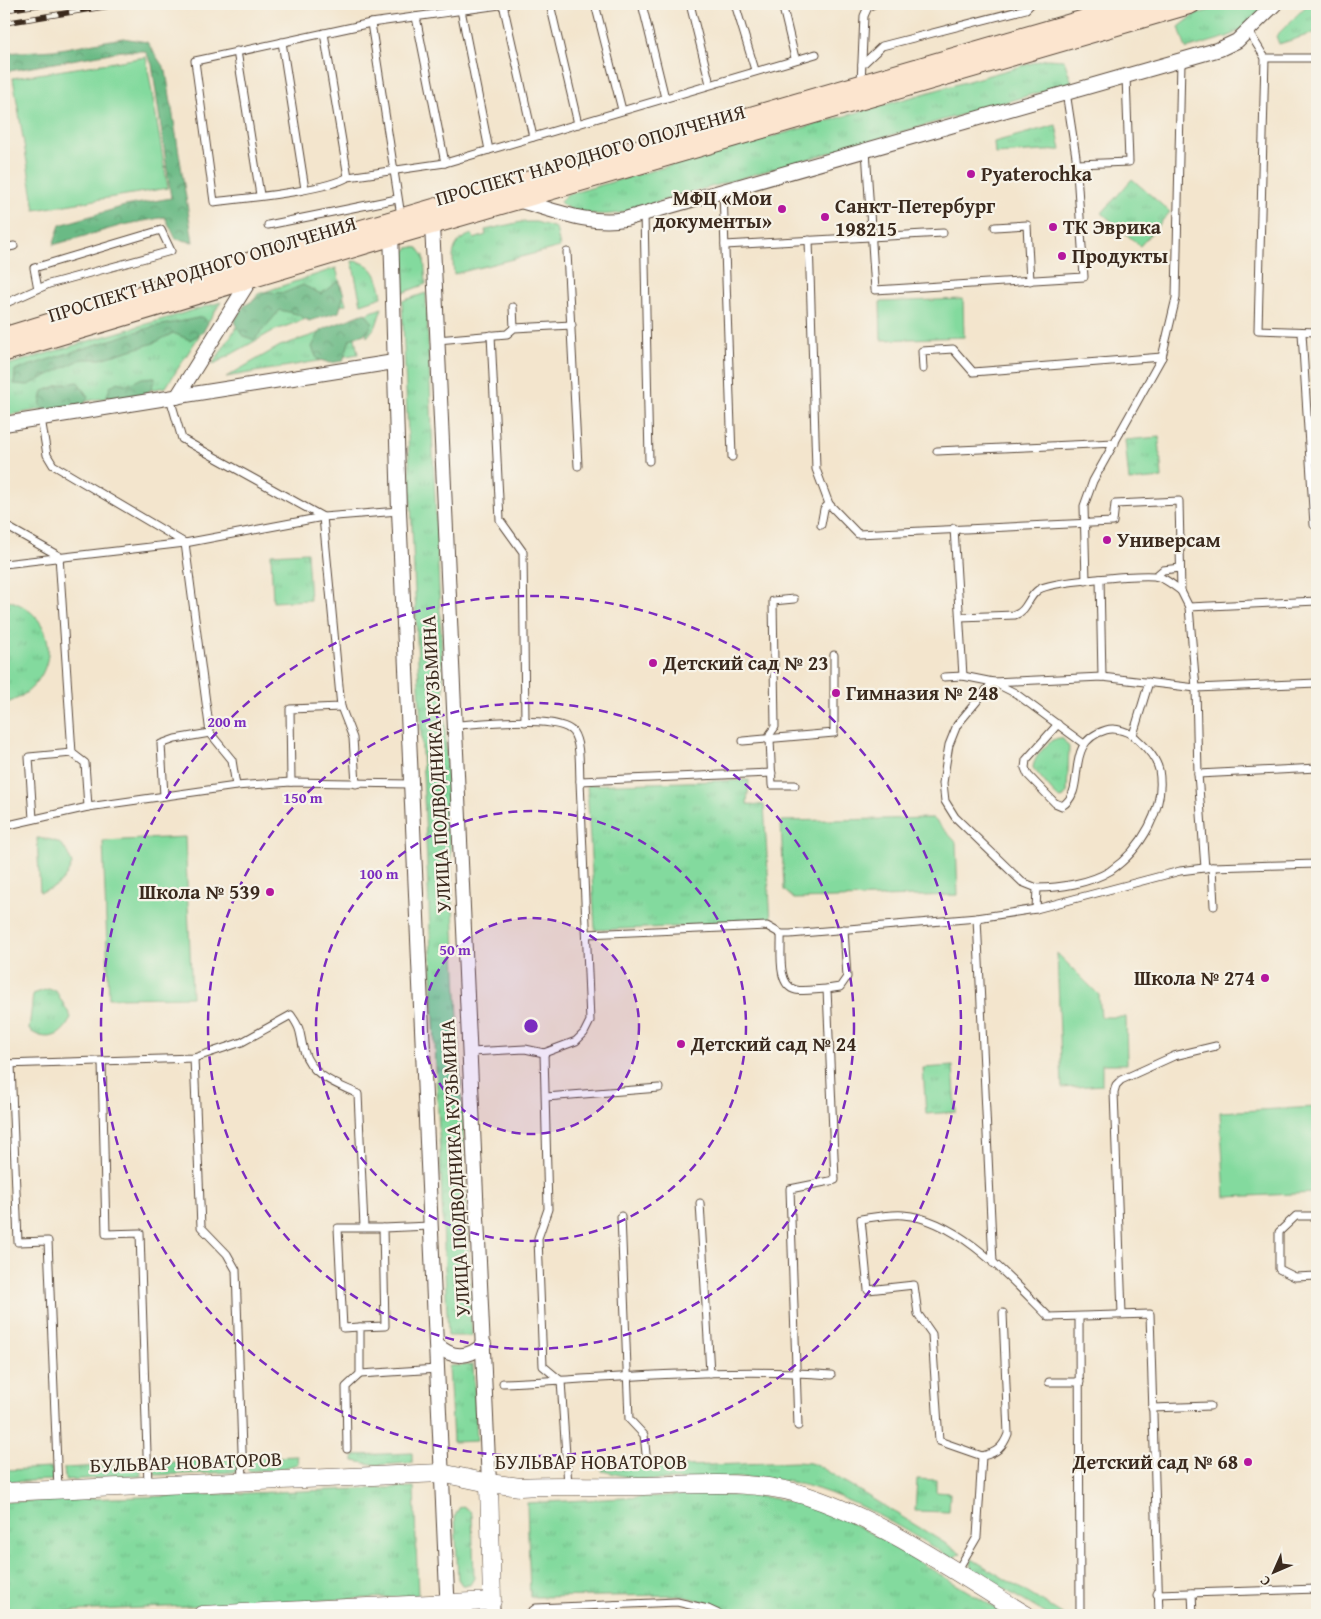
<svg xmlns="http://www.w3.org/2000/svg" width="1321" height="1619" viewBox="0 0 1321 1619" font-family="'Gentium Book Plus',serif">
  <style>
    .grass { fill: url(#grass-tufts); stroke: #5f825e }
    .forest { fill: url(#forest-crowns); stroke: #527252 }
    .pitch { fill: #83da9e; stroke: #5f825e }
    .lines { fill: none; stroke-linecap: round; stroke-linejoin: round }
    .service-casing { stroke: #574638; stroke-width: 9 }
    .minor-casing { stroke: #574638; stroke-width: 16 }
    .tertiary-casing { stroke: #574638; stroke-width: 19 }
    .secondary-casing { stroke: #574638; stroke-width: 21 }
    .service { stroke: #fff; stroke-width: 7 }
    .minor { stroke: #fff; stroke-width: 14 }
    .tertiary { stroke: #fff; stroke-width: 18 }
    .secondary { stroke: #fce5cf; stroke-width: 19 }
    .rail-casing { stroke: #3b2a1e; stroke-width: 5.5 }
    .rail { stroke: #f7f3e8; stroke-width: 4; stroke-dasharray: 11; stroke-linecap: butt }
    .ring { fill: none; stroke: #7b2cbf; stroke-width: 2.5; stroke-dasharray: 9 6 }
    .poi-dot { fill: #b5179e; stroke: #f7f3e8; stroke-width: 2 }
    .labels { text-anchor: middle; stroke-width: 4.5; stroke-linejoin: round; paint-order: stroke }
    .street-label { font-size: 20px; fill: #3b2a1e; stroke: #f7f3e8 }
    .poi-label { font-size: 20px; font-weight: bold; fill: #3b2a1e; stroke: #f7f3e8; text-anchor: start }
    .centre { fill: #7b2cbf; stroke: #f7f3e8; stroke-width: 2.5 }
    .ring-label { font-size: 15px; text-anchor: middle; font-weight: bold; fill: #7b2cbf; stroke: #f7f3e8; stroke-width: 4.5; stroke-linejoin: round; paint-order: stroke }
  </style>
  <defs>
    <pattern id="grass-tufts" width="24" height="20" patternUnits="userSpaceOnUse" patternTransform="scale(1.25)"><rect width="24" height="20" fill="#83da9e"/><path d="M3 7l-1-3M5 7V3M7 7l1-3M15 17l-1-3M17 17v-4M19 17l1-3" fill="none" stroke="#72bb88"/></pattern>
    <pattern id="forest-crowns" width="20" height="18" patternUnits="userSpaceOnUse" patternTransform="scale(1.25)"><rect width="20" height="18" fill="#6aba85"/><path d="M2 6a3 3 0 1 1 6 0M12 15a3 3 0 1 1 6 0" fill="none" stroke="#58976c"/></pattern>
  </defs>
  <rect width="100%" height="100%" fill="#f7f3e8"/>
  <filter id="ink" filterUnits="userSpaceOnUse"><feTurbulence type="fractalNoise" baseFrequency=".02" numOctaves="2"/><feDisplacementMap in="SourceGraphic" scale="10" xChannelSelector="R" yChannelSelector="G"/><feConvolveMatrix kernelMatrix="1 2 1 2 8 2 1 2 1" color-interpolation-filters="sRGB"/></filter>
  <filter id="wash" filterUnits="userSpaceOnUse"><feTurbulence type="fractalNoise" baseFrequency=".0096" numOctaves="4" result="noise"/><feDisplacementMap in="SourceGraphic" scale="20" xChannelSelector="R" yChannelSelector="G"/><feGaussianBlur stdDeviation="1.12" result="paint"/><feColorMatrix in="noise" values="0 0 0 0 0 0 0 0 0 0 0 0 0 0 0 0 0 1.4 0 .05"/><feComposite in="paint" operator="in"/></filter>
  <g filter="url(#wash)">
    <rect width="100%" height="100%" fill="#f3e5cd"/>
    <g class="grass">
      <polygon points="1230,4 1268,4 1239,31 1227,37 1186,49 1179,27 1194,15"/>
      <polygon points="1308,4 1317,4 1317,32 1279,44 1276,36"/>
      <path d="M1046,59L1064,60L1072,83L620,213C605,216 571,215 560,202L566,195Z"/>
      <polygon points="1056,125 1061,150 995,154 994,142"/>
      <polygon points="1132,179 1170,212 1140,246 1102,213"/>
      <path d="M521,222H536L556,228L560,247L454,274C452,255 451,241 472,234L474,239L486,235L485,230Z"/>
      <polygon points="413,247 418,248 424,256 426,284 402,293 401,257 408,248"/>
      <path d="M352,261C374,262 379,278 382,297L361,304Z"/>
      <polygon points="336,268 346,304 273,331 212,365 258,294"/>
      <polygon points="426,293 472,1336 448,1336 402,301"/>
      <polygon points="221,302 166,387 4,416 4,366"/>
      <polygon points="382,308 376,326 367,337 363,315"/>
      <polygon points="352,322 358,354 226,377 280,346"/>
      <polygon points="1159,437 1162,478 1129,481 1125,440"/>
      <polygon points="307,552 310,600 273,602 271,554"/>
      <path d="M4,599C64,613 62,686 4,704L6,652Z"/>
      <path d="M1058,738L1063,739L1069,747L1067,793L1062,799L1058,798L1033,768C1033,758 1048,741 1058,738Z"/>
      <polygon points="749,780 747,804 764,805 771,923 595,930 587,785"/>
      <path d="M48,989L56,991L71,1017C64,1037 46,1043 29,1030L33,994Z"/>
      <polygon points="953,1066 956,1112 926,1114 923,1068"/>
      <polygon points="473,1365 477,1441 453,1442 449,1366"/>
      <polygon points="412,1453 412,1463 377,1465 354,1461 354,1455"/>
      <polygon points="297,1456 298,1464 277,1470 248,1471 247,1458"/>
      <polygon points="238,1459 238,1472 155,1475 155,1463"/>
      <path d="M796,1462L810,1463L822,1468L961,1553L953,1559C896,1525 837,1485 769,1479C726,1475 682,1483 639,1479C627,1478 614,1473 602,1471V1469Z"/>
      <polygon points="140,1464 141,1476 65,1480 64,1468"/>
      <polygon points="52,1468 53,1480 4,1482 4,1470"/>
      <polygon points="917,1479 936,1480 936,1492 950,1493 949,1512 915,1511"/>
      <polygon points="414,1487 418,1596 4,1614 4,1502"/>
      <polygon points="700,1494 766,1497 803,1504 840,1517 878,1537 1007,1615 733,1615 706,1602 677,1595 530,1597 527,1503"/>
      <polygon points="463,1506 470,1511 472,1515 474,1578 470,1585 462,1585 458,1579 455,1516 459,1508"/>
      <polygon points="972,1559 1064,1615 1048,1615 970,1569"/>
    </g>
    <g class="forest">
      <polygon points="123,38 147,42 166,71 193,242 176,239 165,217 123,225 53,245 60,225 125,206 171,198 152,64 145,51 121,51 4,72 4,53 54,50"/>
      <polygon points="338,281 344,294 339,312 309,321 297,314 280,310 254,340 242,335 234,322 244,306 267,292 284,293 303,285 321,294"/>
      <polygon points="365,313 373,323 367,333 350,339 343,361 330,363 317,359 312,347 321,330"/>
      <polygon points="203,317 208,323 203,332 190,340 173,333 154,343 101,359 82,359 28,385 14,384 15,370 152,327"/>
      <polygon points="155,377 151,390 128,403 107,397 110,387 117,382 128,385 142,378"/>
      <polygon points="78,382 88,397 81,411 48,414 40,405 43,391 59,385"/>
    </g>
    <g class="pitch">
      <polygon points="146,57 168,188 35,210 13,78"/>
      <polygon points="963,299 964,337 881,340 880,302"/>
      <polygon points="933,818 956,842 958,895 794,899 784,890 781,821"/>
      <polygon points="185,837 192,997 109,998 103,841"/>
      <path d="M37,838C60,840 64,843 72,864C65,881 58,888 40,892Z"/>
      <polygon points="1057,953 1099,995 1101,1017 1126,1017 1127,1064 1102,1064 1102,1085 1062,1088"/>
      <polygon points="1317,1107 1317,1193 1225,1197 1220,1112"/>
    </g>
  </g>
  <g filter="url(#ink)">
    <g class="lines">
      <defs>
        <g id="service">
          <polyline points="503,4 533,137"/>
          <path d="M507,4L371,23L195,61L214,202C245,198 325,191 348,177L445,163L816,54"/>
          <polyline points="550,4 578,124"/>
          <polyline points="595,4 622,110"/>
          <polyline points="642,4 665,98"/>
          <polyline points="690,4 710,84"/>
          <polyline points="735,4 755,70"/>
          <polyline points="782,4 795,58"/>
          <polyline points="461,10 489,150"/>
          <polyline points="416,17 445,163"/>
          <polyline points="371,23 401,216"/>
          <polyline points="1249,32 1265,58 1258,330 1317,332"/>
          <polyline points="324,33 348,177"/>
          <polyline points="282,42 305,189"/>
          <polyline points="237,51 260,195"/>
          <polyline points="1265,58 1317,58"/>
          <polyline points="862,65 882,46 1026,9 1031,4"/>
          <polyline points="861,83 864,16 868,7 874,4"/>
          <polyline points="866,150 875,290 1084,277 1076,157 1066,92"/>
          <polyline points="1077,164 1129,162 1126,76"/>
          <polyline points="723,190 732,457"/>
          <polyline points="644,213 649,461"/>
          <polyline points="268,225 397,199"/>
          <polyline points="995,227 1027,225 1030,281"/>
          <polyline points="809,240 816,469 829,504 858,534 1113,522 1115,504 1179,501 1181,591 1189,607 1196,688 1198,774 1205,868"/>
          <polyline points="725,245 943,233"/>
          <polyline points="4,248 14,246"/>
          <polyline points="567,252 578,466"/>
          <polyline points="4,304 49,284 171,251 161,230 34,268 38,289"/>
          <polyline points="513,307 514,328"/>
          <polyline points="4,324 7,336"/>
          <polyline points="1302,333 1314,525"/>
          <polyline points="491,335 500,520 523,552 525,722"/>
          <polyline points="437,340 507,334 514,328 572,325"/>
          <polyline points="923,369 922,351 953,349 973,372 1162,357"/>
          <polyline points="170,398 182,439 323,517 341,707 290,709 291,782"/>
          <polyline points="41,418 47,455 53,465 185,543 210,733 232,760 236,786"/>
          <polyline points="937,451 1115,443"/>
          <polyline points="4,525 59,556 72,753 85,763 88,807"/>
          <polyline points="821,525 824,509 829,504"/>
          <polyline points="954,528 963,676"/>
          <polyline points="4,564 185,543 323,517 399,511"/>
          <polyline points="1156,576 1163,570 1180,568"/>
          <polyline points="1100,579 1102,677"/>
          <polyline points="1086,581 1084,506 1093,481 1162,357 1176,298 1181,61"/>
          <polyline points="794,599 773,601 775,727 770,734 770,739 772,785 795,785"/>
          <polyline points="1189,607 1317,601"/>
          <path d="M960,617L1015,615C1027,611 1028,597 1038,590C1050,581 1137,575 1154,576C1164,577 1173,585 1181,591"/>
          <polyline points="944,677 963,676 993,682 1102,677 1196,688 1317,683"/>
          <polyline points="341,707 353,738 356,784"/>
          <path d="M456,725C478,724 559,714 573,732C581,744 579,766 580,781L590,1021L584,1033L576,1041L544,1053L525,1049L471,1052"/>
          <polyline points="1133,735 1149,682"/>
          <polyline points="743,741 834,733 834,655"/>
          <polyline points="1198,774 1317,768"/>
          <polyline points="580,781 772,773"/>
          <polyline points="164,796 161,744 175,739 210,733"/>
          <polyline points="33,819 29,757 72,753"/>
          <polyline points="4,826 88,807 236,786 291,782 410,784"/>
          <polyline points="1212,867 1214,906"/>
          <path d="M1037,888C1060,888 1090,883 1110,871C1141,850 1166,808 1159,770C1156,757 1146,747 1137,739C1130,732 1116,727 1106,730C1061,743 1089,790 1062,806L1055,803L1028,775L1025,768L1026,760L1058,724"/>
          <polyline points="1036,909 1037,888 1022,882 955,817 945,801 943,783 946,763 949,745 957,725 993,682 1015,693 1084,744"/>
          <polyline points="977,918 993,1263"/>
          <polyline points="587,934 767,926 781,934 790,934 977,918 1036,909 1180,871 1212,867 1317,864"/>
          <path d="M781,934C782,949 776,986 796,990C805,992 817,989 827,989"/>
          <polyline points="544,1053 548,1209 538,1238 543,1366 561,1381 568,1485"/>
          <polyline points="194,1058 201,1227 227,1254 236,1270 243,1481"/>
          <polyline points="102,1062 106,1234 140,1233 148,1485"/>
          <path d="M4,1064L194,1058L242,1042L291,1015C303,1032 299,1033 304,1051C311,1076 337,1084 358,1094L364,1227"/>
          <polyline points="11,1064 18,1242 48,1241 58,1489"/>
          <polyline points="546,1097 659,1088"/>
          <polyline points="700,1203 710,1373"/>
          <polyline points="621,1216 629,1419 644,1435 647,1463"/>
          <polyline points="1317,1216 1296,1216 1279,1232 1279,1269 1295,1277 1317,1276"/>
          <polyline points="1122,1314 1114,1092 1116,1085 1121,1080 1174,1056 1216,1046"/>
          <polyline points="1079,1317 1080,1615"/>
          <polyline points="360,1327 343,1328 338,1228 383,1228"/>
          <polyline points="360,1374 437,1369"/>
          <polyline points="1049,1382 1080,1382"/>
          <path d="M503,1383C612,1379 722,1367 831,1375"/>
          <polyline points="1152,1408 1210,1406"/>
          <polyline points="798,1426 790,1189 835,1180 827,989 840,987 847,977 844,929"/>
          <polyline points="347,1449 346,1387 360,1374 360,1327 385,1326 383,1228 430,1226"/>
          <path d="M982,1456C997,1453 1003,1447 1008,1434L1003,1313"/>
          <path d="M956,1573L977,1537L982,1456L939,1441L932,1334L918,1314L914,1285L868,1290L861,1219C875,1217 890,1214 903,1215C959,1219 1012,1280 1049,1317L1150,1314L1159,1615"/>
          <polyline points="1192,1593 1193,1615"/>
          <polyline points="1157,1594 1317,1589"/>
          <polyline points="615,1605 615,1615"/>
          <polyline points="527,1615 536,1608 677,1602 708,1609 721,1615"/>
        </g>
        <g id="minor">
          <path d="M517,200C551,209 589,226 625,219L1220,49L1237,41L1275,4"/>
          <polyline points="426,217 432,225 435,287 489,1483"/>
          <polyline points="391,230 399,511 448,1615"/>
          <polyline points="177,397 251,278"/>
          <polyline points="4,424 394,362"/>
          <path d="M436,1344C452,1359 468,1359 484,1344"/>
          <polyline points="492,1601 493,1615"/>
        </g>
        <g id="tertiary">
          <path d="M4,1492L441,1473L489,1483L520,1487C559,1485 598,1487 637,1486C694,1485 752,1478 807,1496C886,1522 956,1573 1026,1615"/>
          <polyline points="202,1615 492,1601 489,1483"/>
        </g>
        <g id="secondary">
          <polyline points="4,337 246,263 1138,4"/>
          <polyline points="4,352 389,237 1191,4"/>
        </g>
      </defs>
      <use href="#service" class="service-casing"/>
      <use href="#minor" class="minor-casing"/>
      <use href="#tertiary" class="tertiary-casing"/>
      <use href="#secondary" class="secondary-casing"/>
      <use href="#service" class="service"/>
      <use href="#minor" class="minor"/>
      <use href="#tertiary" class="tertiary"/>
      <use href="#secondary" class="secondary"/>
      <defs>
        <g id="rail">
          <polyline points="4,10 45,4"/>
          <polyline points="4,23 122,4"/>
        </g>
      </defs>
      <use href="#rail" class="rail-casing"/>
      <use href="#rail" class="rail"/>
    </g>
  </g>
  <circle cx="531" cy="1026" r="108" fill="#7b2cbf" fill-opacity=".12"/>
  <g class="ring">
    <circle cx="531" cy="1026" r="108"/>
    <circle cx="531" cy="1026" r="215"/>
    <circle cx="531" cy="1026" r="323"/>
    <circle cx="531" cy="1026" r="430"/>
  </g>
  <g class="poi-dot">
    <circle cx="971" cy="174" r="5"/>
    <circle cx="782" cy="209" r="5"/>
    <circle cx="825" cy="217" r="5"/>
    <circle cx="1053" cy="227" r="5"/>
    <circle cx="1062" cy="256" r="5"/>
    <circle cx="1107" cy="540" r="5"/>
    <circle cx="653" cy="663" r="5"/>
    <circle cx="836" cy="693" r="5"/>
    <circle cx="270" cy="892" r="5"/>
    <circle cx="1265" cy="978" r="5"/>
    <circle cx="681" cy="1044" r="5"/>
    <circle cx="1248" cy="1462" r="5"/>
  </g>
  <g class="labels">
    <g class="street-label">
      <text transform="translate(590 155) rotate(-16)" y="7">ПРОСПЕКТ НАРОДНОГО ОПОЛЧЕНИЯ</text>
      <text transform="translate(202 269) rotate(-17)" y="7">ПРОСПЕКТ НАРОДНОГО ОПОЛЧЕНИЯ</text>
      <text transform="translate(436 764) rotate(-93)" y="7">УЛИЦА ПОДВОДНИКА КУЗЬМИНА</text>
      <text transform="translate(455 1168) rotate(-93)" y="7">УЛИЦА ПОДВОДНИКА КУЗЬМИНА</text>
      <text transform="translate(186 1462) rotate(-2)" y="7">БУЛЬВАР НОВАТОРОВ</text>
      <text x="591" y="1469">БУЛЬВАР НОВАТОРОВ</text>
    </g>
    <g class="poi-label">
      <text x="981" y="181">Pyaterochka</text>
      <text x="772" y="205" text-anchor="end">МФЦ «Мои<tspan x="772" dy="23">документы»</tspan></text>
      <text x="835" y="213">Санкт-Петербург<tspan x="835" dy="23">198215</tspan></text>
      <text x="1063" y="234">ТК Эврика</text>
      <text x="1072" y="263">Продукты</text>
      <text x="1117" y="547">Универсам</text>
      <text x="663" y="670">Детский сад № 23</text>
      <text x="846" y="700">Гимназия № 248</text>
      <text x="260" y="899" text-anchor="end">Школа № 539</text>
      <text x="1255" y="985" text-anchor="end">Школа № 274</text>
      <text x="691" y="1051">Детский сад № 24</text>
      <text x="1238" y="1469" text-anchor="end">Детский сад № 68</text>
    </g>
  </g>
  <circle cx="531" cy="1026" r="8" class="centre"/>
  <g class="ring-label">
    <text x="227" y="727">200 m</text>
    <text x="303" y="803">150 m</text>
    <text x="379" y="879">100 m</text>
    <text x="455" y="955">50 m</text>
  </g>
  <rect width="1321" height="1619" fill="none" stroke="#f7f3e8" stroke-width="20"/>
  <g transform="translate(1274 1572) rotate(225)" stroke="#f7f3e8" stroke-width="4" paint-order="stroke">
  <path d="M0-4L9 19L0 12L-9 19Z" fill="#3b2a1e"/>
  <text y="-8" font-size="14" font-weight="bold" text-anchor="middle" fill="#3b2a1e">С</text>
  </g>
</svg>
